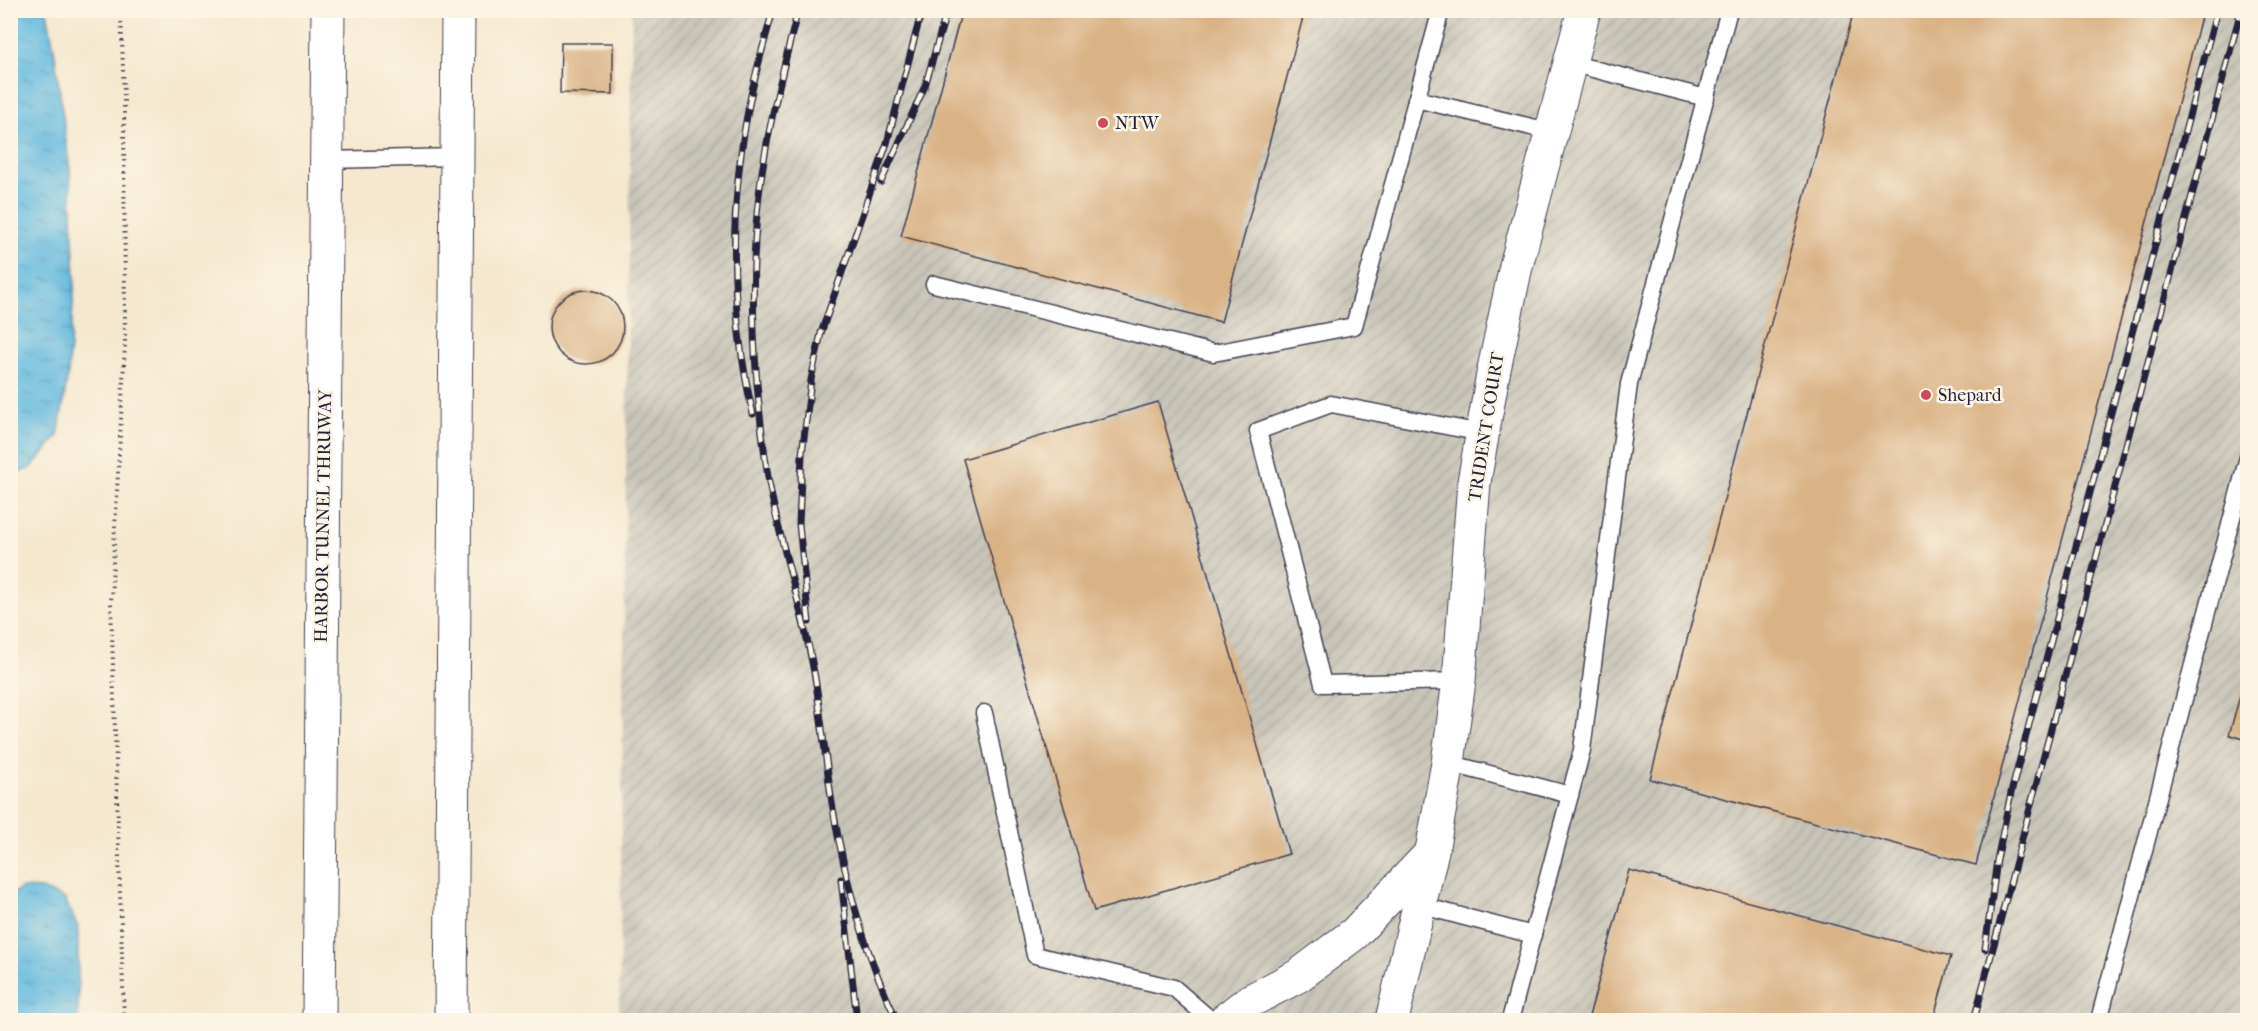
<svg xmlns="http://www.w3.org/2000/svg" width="2258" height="1031" viewBox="0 0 2258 1031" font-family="'IM FELL French Canon',serif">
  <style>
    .industrial { fill: url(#industrial-furrows) }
    .water { fill: url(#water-ripples); stroke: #426e8d; stroke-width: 1.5 }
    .building { fill: #d9b286 }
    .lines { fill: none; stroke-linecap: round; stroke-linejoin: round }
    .service-casing { stroke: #424051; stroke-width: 19 }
    .minor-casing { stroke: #424051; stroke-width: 35 }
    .motorway-casing { stroke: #424051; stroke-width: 35 }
    .path { stroke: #424051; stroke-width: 4; stroke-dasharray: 1.5 4.5; stroke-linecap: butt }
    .service { stroke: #fff; stroke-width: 16 }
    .minor { stroke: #fff; stroke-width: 33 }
    .motorway { stroke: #fff; stroke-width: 33 }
    .rail-casing { stroke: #22223b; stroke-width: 7 }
    .rail { stroke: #fcf5e5; stroke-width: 4.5; stroke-dasharray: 14; stroke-linecap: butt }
    .poi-dot { fill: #d1495b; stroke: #fcf5e5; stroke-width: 2 }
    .labels { text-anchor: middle; stroke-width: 5; stroke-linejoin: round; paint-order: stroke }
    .poi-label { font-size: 18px; fill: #22223b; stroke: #fcf5e5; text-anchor: start }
    .street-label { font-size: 18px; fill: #22223b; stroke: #fcf5e5 }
  </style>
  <defs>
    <pattern id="industrial-furrows" width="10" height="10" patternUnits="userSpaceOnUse" patternTransform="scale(1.5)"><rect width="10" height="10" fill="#c8c4b8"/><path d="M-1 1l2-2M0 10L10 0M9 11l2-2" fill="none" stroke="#aca89f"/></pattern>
    <pattern id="water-ripples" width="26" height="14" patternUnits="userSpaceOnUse" patternTransform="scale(1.5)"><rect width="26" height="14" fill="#62b9df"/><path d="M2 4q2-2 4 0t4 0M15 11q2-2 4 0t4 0" fill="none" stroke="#5096b6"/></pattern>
  </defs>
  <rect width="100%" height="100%" fill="#fcf5e5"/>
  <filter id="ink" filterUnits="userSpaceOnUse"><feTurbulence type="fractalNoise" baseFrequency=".0167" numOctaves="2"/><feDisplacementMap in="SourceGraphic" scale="12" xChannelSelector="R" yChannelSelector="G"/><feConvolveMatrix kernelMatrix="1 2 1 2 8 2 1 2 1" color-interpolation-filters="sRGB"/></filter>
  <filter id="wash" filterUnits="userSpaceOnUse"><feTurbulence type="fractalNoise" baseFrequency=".008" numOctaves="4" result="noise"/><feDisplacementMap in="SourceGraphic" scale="24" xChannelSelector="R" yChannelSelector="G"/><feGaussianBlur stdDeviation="1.35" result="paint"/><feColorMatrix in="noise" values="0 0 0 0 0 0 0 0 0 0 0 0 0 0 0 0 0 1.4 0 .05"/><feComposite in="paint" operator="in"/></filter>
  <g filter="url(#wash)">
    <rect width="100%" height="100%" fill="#f5e8cf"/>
    <polygon class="industrial" points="632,11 2247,11 2247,1020 619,1020"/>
    <g class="water">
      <polygon points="11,10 47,11 54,48 70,170 75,279 68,373 58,436 31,468 11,476"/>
      <polygon points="23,888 42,889 65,899 78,927 78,1020 11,1020 11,894"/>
    </g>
    <g id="blocks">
      <g class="building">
        <polygon points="962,10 1305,10 1221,322 901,236"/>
        <polygon points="1854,10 2203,10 1976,865 1650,779"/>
        <polygon points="561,43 613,43 613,94 560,93"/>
        <circle cx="586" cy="327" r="37"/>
        <polygon points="1158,402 1289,854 1094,911 963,459"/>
        <polygon points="2248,668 2248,740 2229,735"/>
        <polygon points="1629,870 1951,956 1933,1020 1588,1020"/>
      </g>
    </g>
  </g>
  <g filter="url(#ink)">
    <use href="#blocks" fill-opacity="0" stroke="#424051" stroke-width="1.5"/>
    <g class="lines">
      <defs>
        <g id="service">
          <polyline points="1570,63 1706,98"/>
          <polyline points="1416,99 1552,132"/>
          <polyline points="326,160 456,157"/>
          <polyline points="934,284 1214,353 1354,326 1441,10"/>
          <polyline points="1459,681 1323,684 1258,431 1331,404 1482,433"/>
          <polyline points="984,713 1035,955 1174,988 1211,1020"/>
          <polyline points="1448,763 1570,795"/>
          <polyline points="1419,905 1533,935"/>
          <polyline points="1510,1020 1582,750 1629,384 1729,10"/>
          <polyline points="2099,1020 2248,457"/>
        </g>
        <g id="minor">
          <polyline points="1225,1020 1248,1002 1298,976 1354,934 1431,853"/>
          <polyline points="1392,1020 1432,851 1448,763 1459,681 1474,482 1493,374 1516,266 1584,10"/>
        </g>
        <g id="motorway">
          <polyline points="319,1020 328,10"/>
          <polyline points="451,1020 458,10"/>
        </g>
      </defs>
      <use href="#service" class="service-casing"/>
      <use href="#minor" class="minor-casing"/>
      <use href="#motorway" class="motorway-casing"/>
      <polyline class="path" points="121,10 124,99 125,344 111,602 124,1020"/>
      <use href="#service" class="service"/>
      <use href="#minor" class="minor"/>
      <use href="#motorway" class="motorway"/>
      <defs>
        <g id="rail">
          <path d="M798,10C781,77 763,145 757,214C749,300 755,391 768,477C780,547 805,614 816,684C822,724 826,763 832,803C844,876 864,953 897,1020"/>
          <polyline points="881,182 925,86 947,10"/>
          <path d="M753,414C729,311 729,204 750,100C756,70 765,40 773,10"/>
          <polyline points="809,622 799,524 802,454 811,380 821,333 887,143 922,10"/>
          <polyline points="841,879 857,1020"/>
          <polyline points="1985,949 1997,860 2011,793 2217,10"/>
          <polyline points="1974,1020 2241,10"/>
        </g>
      </defs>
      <use href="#rail" class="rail-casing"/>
      <use href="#rail" class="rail"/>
    </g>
  </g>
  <g class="poi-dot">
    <circle cx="1103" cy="123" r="6"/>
    <circle cx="1926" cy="395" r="6"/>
  </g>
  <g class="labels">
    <g class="poi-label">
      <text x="1115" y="129">NTW</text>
      <text x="1938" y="401">Shepard</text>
    </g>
    <g class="street-label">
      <text transform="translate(1486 427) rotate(-81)" y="6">TRIDENT COURT</text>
      <text transform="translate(323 516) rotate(-89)" y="6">HARBOR TUNNEL THRUWAY</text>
    </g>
  </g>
  <rect width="2258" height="1031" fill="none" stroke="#fcf5e5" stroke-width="36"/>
</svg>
